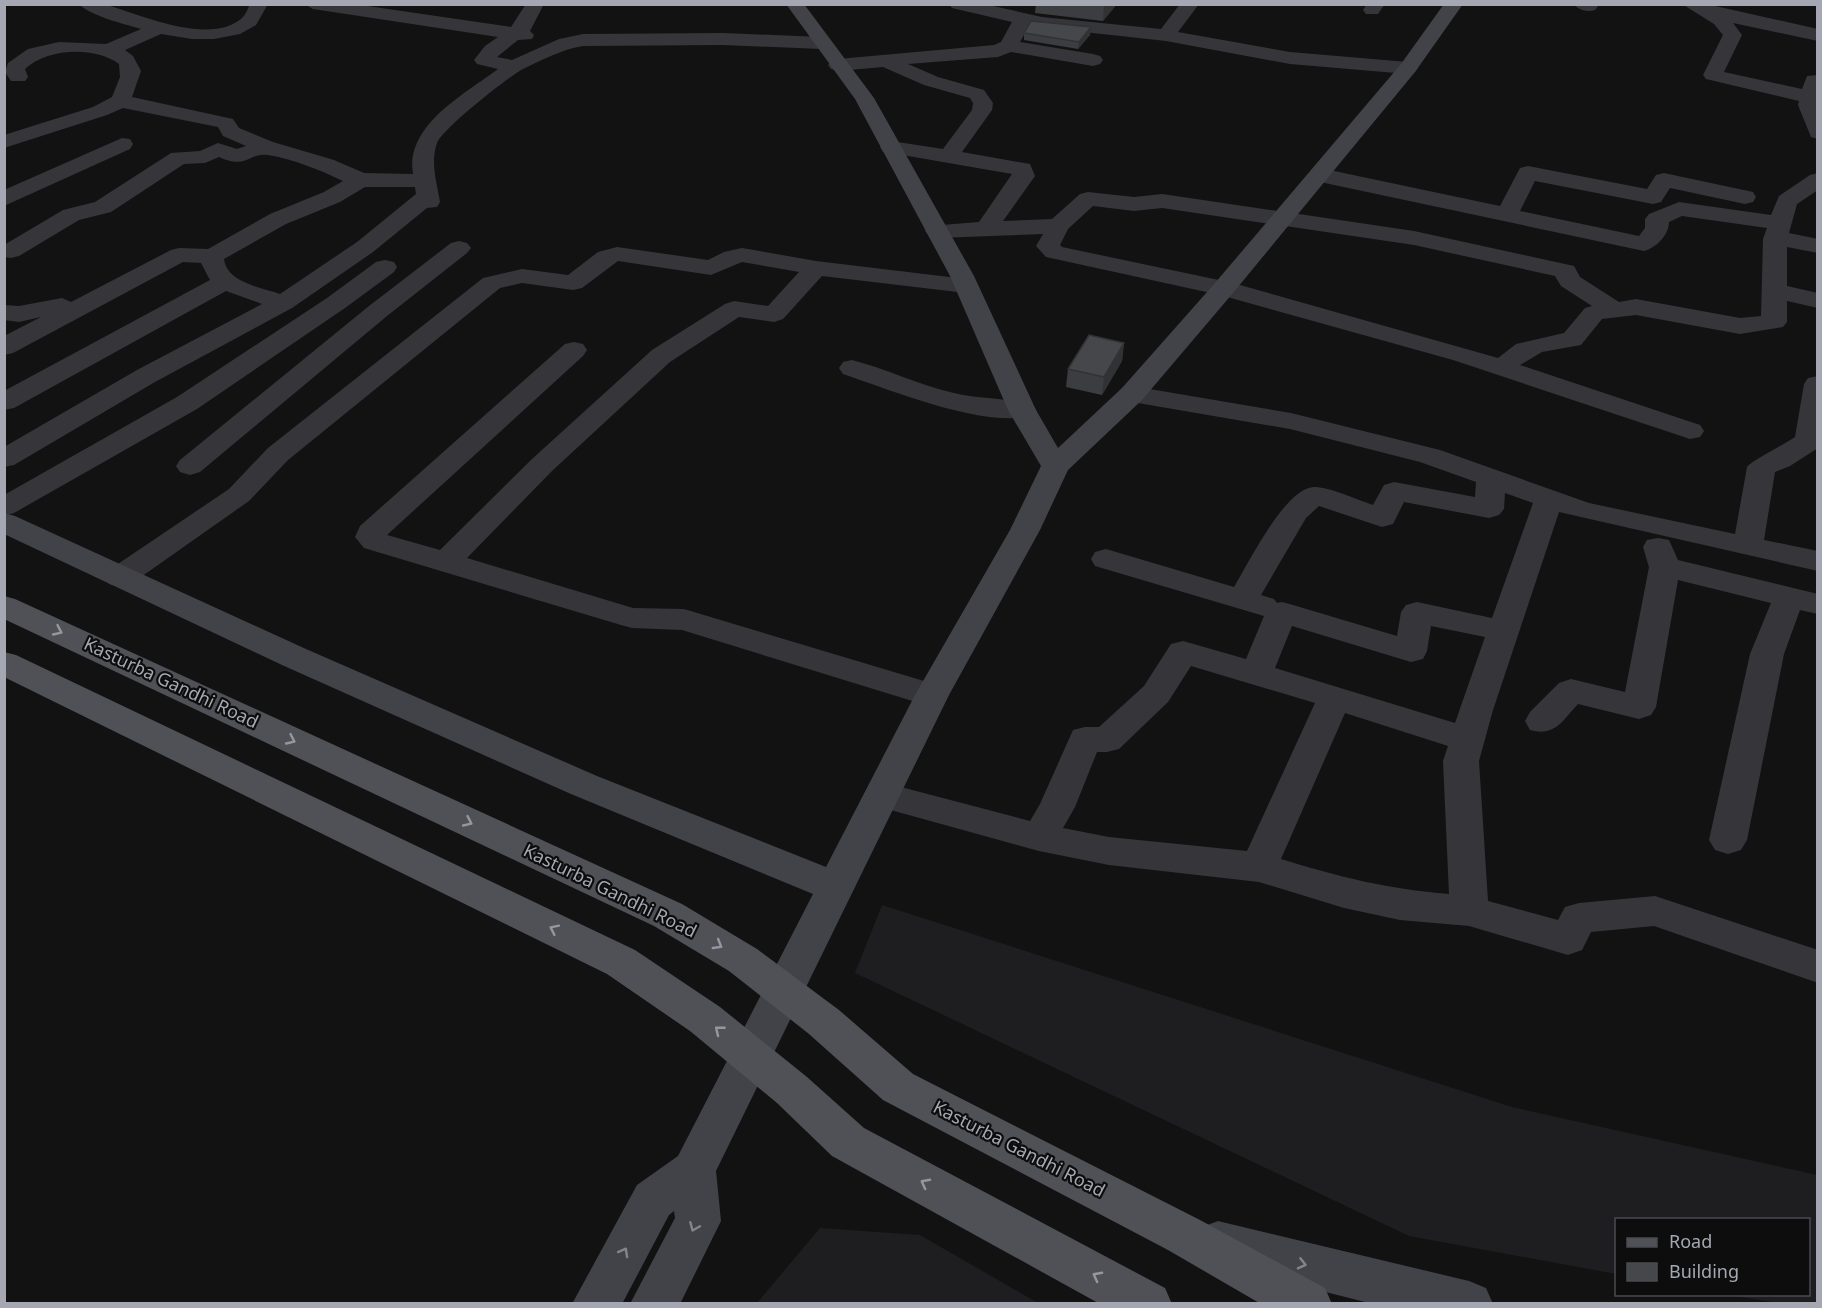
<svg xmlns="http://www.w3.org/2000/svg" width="1822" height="1308" viewBox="0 0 1822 1308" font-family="'Noto Sans',sans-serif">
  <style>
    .built { fill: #1e1e20 }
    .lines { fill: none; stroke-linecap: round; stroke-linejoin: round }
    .street { fill: #36363a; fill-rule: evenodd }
    .secondary { fill: #424348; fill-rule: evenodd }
    .primary { fill: #505156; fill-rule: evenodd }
    .wall { fill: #3c3d40 }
    .shaded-wall { fill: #313234 }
    .building { fill: #46474b; stroke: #313234; stroke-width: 1.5 }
    .oneway { stroke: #9497a0 }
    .oneway2 { stroke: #82858d }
    .labels { text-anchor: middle; stroke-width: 4.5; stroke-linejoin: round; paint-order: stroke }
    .street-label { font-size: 18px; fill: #a5a8b2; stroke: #0d0d0e }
  </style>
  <rect width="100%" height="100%" fill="#121213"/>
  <g class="built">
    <polygon points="882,905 1512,1107 1817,1175 1817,1303 1778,1303 1729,1295 1808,1294 1808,1220 1616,1220 1616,1274 1409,1236 855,973"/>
    <polygon points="820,1228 920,1235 1038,1303 757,1303"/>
  </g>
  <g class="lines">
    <g class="street">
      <path d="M79,4C88,4 99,3 107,5C141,15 212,47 243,17C246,14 248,8 250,4H268L256,25L240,34L214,39H192L161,34L125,50L133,56L141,71L132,97L233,119L239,128L273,142L334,160L364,173L413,174C405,125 465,94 498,69L477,64L474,60L485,46L498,37L313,9L304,4H354L511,27L526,4H544L530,31L534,35L532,39L518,40L497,57L512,60L559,39L583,34L723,33L821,37L828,39L830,43L828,47L821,49L723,45L583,46C563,49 542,60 523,69C508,77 442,129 437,143C430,163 437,183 440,202L437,207L427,208L373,252L292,308L155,382L14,465L4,467V447L137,370L262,304L226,291L14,408L4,410V391L210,280L201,263L183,262L13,353L4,355V336L41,317L19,322L4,320V305L19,306L62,298L71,302L171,250L179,248L208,249L270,214L324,192L343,181C320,170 293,159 268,155C249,152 247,170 219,157L205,163L184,164L111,212L79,220L19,256L11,258L4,257V245L63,210L95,202L171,153L200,151L218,143L237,149L246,146L223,136L218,127L123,108L107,115L4,148V135L93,107L112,97L120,77L119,64C95,46 47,48 25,69L28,77L25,81H11L5,72L8,63L28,49L59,42L106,44L141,29C125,24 90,16 79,4ZM365,187H415L416,194L357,242L280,294C261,287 227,283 224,259L286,224L340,202Z"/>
      <path d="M949,4H984L1042,17L1161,29L1180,4H1199L1178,32L1290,52L1408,62L1415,64L1418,68L1415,72L1408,74L1290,64L1166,41L1029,26L1020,42L1093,54L1100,56L1103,60L1100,64L1093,66L1011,52L998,57L908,64L938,77L984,90L993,103L992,110L962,152L1030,164L1035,176L1003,221L1052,219L1080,194L1088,192L1134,197L1162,194L1414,231L1574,266L1580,277L1619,302L1636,299L1740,318L1761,316L1763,239L1767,228L1682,216L1669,222C1669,235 1656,248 1644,251L1320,182L1312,180L1309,175L1312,170L1320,168L1500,206L1520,168L1528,166L1647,189L1656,175L1664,173L1753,192L1756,197L1753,202L1745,204L1670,188L1661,202L1653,204L1535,181L1520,211L1639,236L1645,228V219L1649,214L1679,202L1771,215L1779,196L1810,175L1818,173V190L1797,204L1789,233L1818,239V253L1787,247V286L1818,293V308L1787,301V322L1783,327L1740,334L1636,315L1602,319L1581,345L1542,352L1520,365L1700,425L1704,431L1700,437L1690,439L1453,360L1220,295L1046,257L1036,246L1043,234L937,238L929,236L925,231L929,226L979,222L1012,174L891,153L883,152L880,147L883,142L891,141L943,149L972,110L973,103L970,98L924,85L883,67L838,71L831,69L828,65L831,61L838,59L994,45L1001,42L1012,22L952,8ZM1093,206L1134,211L1162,208L1414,245L1555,276L1561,286L1592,306L1585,308L1564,333L1516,344L1498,358L1233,283L1062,247L1060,245L1068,229Z"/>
      <polygon points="1367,4 1385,4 1378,14 1366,14 1363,10"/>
      <path d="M1574,4H1597L1598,6L1595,10C1588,12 1579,11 1574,4Z"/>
      <polygon points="1682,4 1706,4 1818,29 1818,41 1733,23 1742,35 1724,72 1802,89 1807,76 1818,75 1818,139 1811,137 1798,105 1799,101 1706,79 1703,75 1723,35 1714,24"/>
      <polygon points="122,138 130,139 133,144 130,149 4,206 4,190"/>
      <polygon points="459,241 467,243 471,248 467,253 387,316 200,472 190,475 180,472 176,466 180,460 369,306 451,243"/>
      <polygon points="617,247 708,260 724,252 742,248 816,261 966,279 975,281 978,286 975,291 966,293 822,276 783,319 774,322 739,317 670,362 552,471 467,558 633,608 684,609 944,687 949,695 944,703 932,707 682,630 632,628 621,625 364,548 355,537 360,526 565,344 574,342 583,344 587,350 583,356 387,535 440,550 532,459 652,350 725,304 734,301 768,306 799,272 742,262 711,275 618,261 582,288 573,290 522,283 500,288 288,460 249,501 131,584 120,587 109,584 104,577 109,570 229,489 268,448 483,278 522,269 568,275 598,252"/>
      <polygon points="385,260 394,262 397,267 394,272 345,308 197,409 14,513 4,516 4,495 177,397 327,298 376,262"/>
      <path d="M852,360C887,369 919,385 954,393C979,399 1006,398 1032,404L1036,410L1032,416C982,428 891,390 843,374L839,368L843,362Z"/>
      <path d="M1818,376V448L1790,466L1775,472L1764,540L1818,551V571L1559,512L1493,710L1479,761L1488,901L1558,920L1565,907L1579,903L1655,896L1818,950V983L1654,926L1591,932L1582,950L1568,955L1469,926L1400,920L1344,908L1259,882L1109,865L1039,851L869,804L864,795L869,786L882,782L1030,821L1040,804L1073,730L1085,727H1099L1144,686L1171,644L1183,641L1246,659L1264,616L1095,566L1091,559L1095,552L1106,549L1234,587C1248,564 1287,484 1316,487C1335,489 1355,499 1373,505L1384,485L1394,482L1475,497L1476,482L1420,462L1290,429L1132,402L1122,400L1118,394L1122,388L1132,386L1291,413L1440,450L1589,503L1735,534L1747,467C1751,461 1785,444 1795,437L1804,384L1808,378ZM1505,493L1533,503L1492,618L1417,602L1406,605L1401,612L1397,636L1293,605L1282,602L1277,603L1274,599L1261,595L1306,518L1319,506L1382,527L1393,524L1404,502L1489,518L1499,515L1504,509ZM1292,626L1411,662L1423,659L1427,651L1431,626L1485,637L1455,723L1275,668ZM1191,666L1315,703L1247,851L1109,837L1063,828L1075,807L1097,752H1107L1119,749L1168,702ZM1345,713L1448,746L1443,761L1449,894C1388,889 1339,877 1281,859Z"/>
      <path d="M1658,538L1669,540L1678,560L1818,594V614L1800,610L1784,654L1747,840L1741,850L1728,854L1715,850L1709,840L1750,654L1771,603L1678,580L1656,707L1651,715L1639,719L1578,704C1562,721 1555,737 1530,730L1525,721L1530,712L1559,683L1571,679L1625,692L1649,567L1643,547L1647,540Z"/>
    </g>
    <g class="secondary">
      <polygon points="786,4 804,4 874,98 974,276 1036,410 1058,448 1122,388 1215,283 1401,64 1444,4 1463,4 1415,72 1233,293 1142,400 1068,470 1040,530 949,695 716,1171 721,1221 680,1304 630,1304 675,1218 674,1211 669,1215 622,1304 572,1304 637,1185 678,1156 813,894 571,794 282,665 4,534 4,513 15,516 306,649 597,776 826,867 915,695 1010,530 1041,466 1008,410 950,276 855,99"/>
      <polygon points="1218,1221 1469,1281 1486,1288 1493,1304 1373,1304 1218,1265 1202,1259 1195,1243 1202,1227"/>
    </g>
    <g class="primary">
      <polygon points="4,596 15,599 682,904 757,949 839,1010 913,1074 1200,1220 1325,1288 1332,1304 1261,1304 1168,1250 883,1100 809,1034 729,971 654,926 4,619"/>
      <polygon points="4,652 16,655 635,950 720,1007 807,1077 864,1128 1165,1288 1172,1304 1100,1304 832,1156 777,1103 690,1031 607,974 4,677"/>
    </g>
  </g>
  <g class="wall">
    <polygon points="1036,4 1117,4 1103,21 1035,13"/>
    <polygon points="1091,27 1090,35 1078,49 1024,40 1024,33"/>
    <polygon points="1124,343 1122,361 1102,395 1066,387 1068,369"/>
  </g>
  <g class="shaded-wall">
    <polygon points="1104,4 1117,4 1103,21"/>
    <polygon points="1091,27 1090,35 1078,49 1079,42"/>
    <polygon points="1124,343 1122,361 1102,395 1104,377"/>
  </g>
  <g class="building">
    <polygon points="1031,21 1091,27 1079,42 1024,33"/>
    <polygon points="1089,335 1124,343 1104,377 1068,369"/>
  </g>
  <defs><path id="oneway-chevron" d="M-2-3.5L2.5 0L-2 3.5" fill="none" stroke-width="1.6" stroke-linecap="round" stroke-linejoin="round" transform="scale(1.5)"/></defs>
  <g class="oneway">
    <use href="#oneway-chevron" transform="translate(58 631) rotate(25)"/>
    <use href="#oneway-chevron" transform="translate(291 740) rotate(25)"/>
    <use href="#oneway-chevron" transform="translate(468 822) rotate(25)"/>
    <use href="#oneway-chevron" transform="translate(554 929) rotate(-154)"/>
    <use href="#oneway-chevron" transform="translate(718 945) rotate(31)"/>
    <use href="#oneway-chevron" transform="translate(719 1030) rotate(-141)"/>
    <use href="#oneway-chevron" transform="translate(925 1183) rotate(-152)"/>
    <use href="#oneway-chevron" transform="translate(1097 1276) rotate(-152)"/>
  </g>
  <g class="oneway2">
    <use href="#oneway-chevron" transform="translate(694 1227) rotate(113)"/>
    <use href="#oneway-chevron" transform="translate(624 1252) rotate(-61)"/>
    <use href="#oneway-chevron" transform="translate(1302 1264) rotate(14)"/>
  </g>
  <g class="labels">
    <g class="street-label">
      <text transform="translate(171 683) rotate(25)" y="6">Kasturba Gandhi Road</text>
      <text transform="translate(610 891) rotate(26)" y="6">Kasturba Gandhi Road</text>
      <text transform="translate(1019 1149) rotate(27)" y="6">Kasturba Gandhi Road</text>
    </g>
  </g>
  <rect width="1822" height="1308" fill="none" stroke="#a5a8b2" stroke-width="12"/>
  <rect x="1615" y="1218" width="195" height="78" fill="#0d0d0e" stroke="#4a4b50" stroke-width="1.5"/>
  <rect x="1627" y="1238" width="30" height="9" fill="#505156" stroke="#4a4b50" stroke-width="1.5"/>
  <text x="1669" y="1248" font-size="18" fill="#a5a8b2">Road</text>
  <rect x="1627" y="1263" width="30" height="18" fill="#46474b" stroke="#4a4b50" stroke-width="1.5"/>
  <text x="1669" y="1278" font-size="18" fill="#a5a8b2">Building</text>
</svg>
